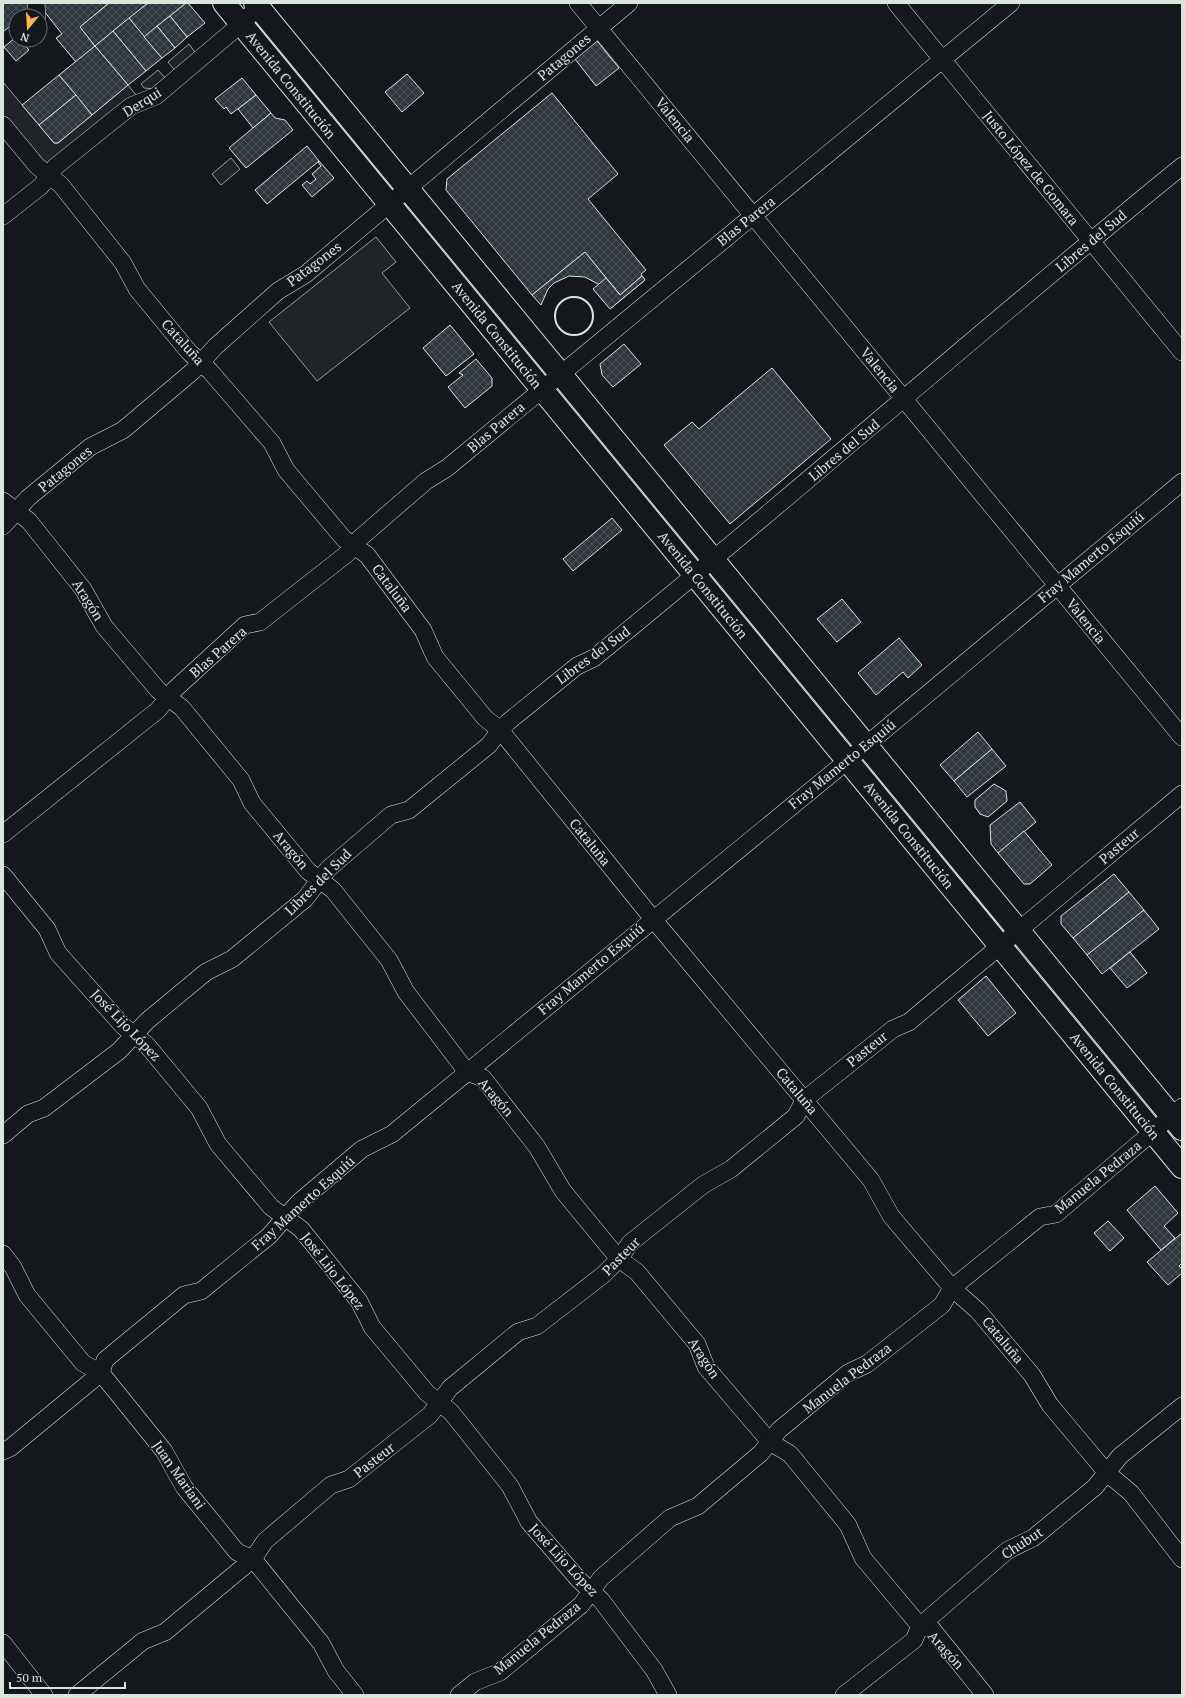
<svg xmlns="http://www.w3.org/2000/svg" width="1185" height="1698" viewBox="0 0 1185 1698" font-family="'PT Serif',serif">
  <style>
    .green { fill: #202428; stroke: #939e99 }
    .building { fill: url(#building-cross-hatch); stroke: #d8e6dc }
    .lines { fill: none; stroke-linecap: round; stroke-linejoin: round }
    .minor-casing { stroke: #d8e6dc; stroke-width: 18 }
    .major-casing { stroke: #d8e6dc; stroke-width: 24 }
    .minor { stroke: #14181c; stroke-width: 17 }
    .major { stroke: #14181c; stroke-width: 22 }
    .wall { stroke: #d8e6dc; stroke-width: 2 }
    .labels { text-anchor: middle; stroke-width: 3; stroke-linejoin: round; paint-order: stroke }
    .street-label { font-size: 14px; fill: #d8e6dc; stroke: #14181c }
  </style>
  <defs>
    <pattern id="building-cross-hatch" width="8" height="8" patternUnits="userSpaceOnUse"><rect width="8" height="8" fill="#2c363c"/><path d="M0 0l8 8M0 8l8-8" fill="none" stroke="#4a5358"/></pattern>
  </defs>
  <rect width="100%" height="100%" fill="#14181c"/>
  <g class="green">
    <polygon points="265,30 386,177 382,180 261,33"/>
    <polygon points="189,44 197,55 176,72 168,62"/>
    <polygon points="158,70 167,80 154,89 144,88 141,84"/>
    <polygon points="3,82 54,143 58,143 128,85 136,95 49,166 3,119"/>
    <polygon points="231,158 240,169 221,185 212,174"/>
    <polygon points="415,212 538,361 534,365 411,215"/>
    <polygon points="376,237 396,262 382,273 410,308 317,381 269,322"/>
    <polygon points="567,396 693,550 689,553 562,399"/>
    <polygon points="722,585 845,734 841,737 718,589"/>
    <polygon points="871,770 873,770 996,922 994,922 871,771"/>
  </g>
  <g class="building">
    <polygon points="3,3 31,3 32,8 22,16 16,16 16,21 3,32"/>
    <polygon points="43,3 109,3 80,27 95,46 76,62 56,38 62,34 44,11"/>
    <polygon points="109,3 148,3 95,46 80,27"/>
    <polygon points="148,3 186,3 144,37 129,18"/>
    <polygon points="186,3 188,3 205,23 187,37 170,16"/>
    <polygon points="170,16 187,37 175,48 157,26"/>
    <polygon points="129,18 162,58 146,71 113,31"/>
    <polygon points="157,26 175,48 162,58 144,37"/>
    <polygon points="113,31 146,71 128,85 95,46"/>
    <polygon points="16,37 16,40 21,40 29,50 16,61 4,47"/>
    <polygon points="597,41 619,68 596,86 575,59"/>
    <polygon points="95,46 128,85 92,115 59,75"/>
    <polygon points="407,74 424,93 402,112 385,92"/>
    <polygon points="59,75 76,95 39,125 22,105"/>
    <polygon points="242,78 256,95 231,114 226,107 224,109 215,99"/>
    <polygon points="552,93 618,174 588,199 646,270 641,274 642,276 620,295 585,252 532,295 446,190 447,179"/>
    <polygon points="76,95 92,115 58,143 54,143 39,125"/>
    <polygon points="256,95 271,113 253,128 238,109"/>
    <polygon points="271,113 275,118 285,120 293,130 246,168 229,148"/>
    <polygon points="307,146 319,161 267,204 255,190"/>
    <polygon points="319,161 334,178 312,197 302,185 307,181 310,184 316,179 312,174 321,166 318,162"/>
    <polygon points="585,252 620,295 642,276 645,280 611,308 609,299 600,285 585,277 569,276 554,283 548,289 541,305 532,295"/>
    <polygon points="642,276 645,280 610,309 593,289 606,278 620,295"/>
    <polygon points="450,325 474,354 446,376 423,348"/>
    <polygon points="624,344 641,364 613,387 602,375 600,364"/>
    <polygon points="476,359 492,378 492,386 465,408 448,387 463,375 459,373"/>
    <polygon points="772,368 831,439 730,524 664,445 692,422 699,429"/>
    <polygon points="612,518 622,530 573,571 563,559"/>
    <polygon points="842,599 861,622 837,642 817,619"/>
    <polygon points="899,638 922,665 908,678 903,672 876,695 858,673"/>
    <polygon points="978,732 992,749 954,781 940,765"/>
    <polygon points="992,749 1006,766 967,797 954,781"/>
    <polygon points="994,784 1006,791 1007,801 988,817 980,814 975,807 975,800"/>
    <polygon points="1020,802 1036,822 998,853 991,844 990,825"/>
    <polygon points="1024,831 1052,865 1030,884 1024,884 998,853"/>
    <polygon points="1114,874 1129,892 1073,938 1061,924 1061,916"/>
    <polygon points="1129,892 1144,910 1087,955 1073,938"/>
    <polygon points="1144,910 1159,929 1102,974 1087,955"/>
    <polygon points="1130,952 1147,973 1127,988 1110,968"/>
    <polygon points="986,976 1016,1013 988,1036 958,1000"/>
    <polygon points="1155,1186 1178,1213 1164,1226 1175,1238 1161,1250 1127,1210"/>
    <polygon points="1108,1221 1124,1238 1110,1251 1094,1233"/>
    <polygon points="1182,1233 1182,1263 1179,1266 1182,1269 1182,1273 1168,1285 1147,1262"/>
  </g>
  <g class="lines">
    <defs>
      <g id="minor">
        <polyline points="36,3 37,16"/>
        <polyline points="578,3 1182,737"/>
        <polyline points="896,3 1182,352"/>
        <polyline points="3,125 37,166 61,185 123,263 137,289 189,352 210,371 272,443 286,470 344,539 367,555 423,630 435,657 485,718 500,730 653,919 871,1180 891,1216 952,1288 978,1311 1032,1375 1050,1405 1107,1473 1131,1493 1182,1559"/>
        <polyline points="3,216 41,186 55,167 131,106 156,96 241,24 262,3"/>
        <polyline points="3,501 29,521 83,589 104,626 158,690 182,708 241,780 252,803 308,871 333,890 389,960 406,992 467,1072 483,1078 537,1147 563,1191 619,1259 637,1272 697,1344 706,1367 770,1442 790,1454 848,1525 863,1558 920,1626 932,1629 985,1695"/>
        <polyline points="3,526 28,498 90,447 123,430 193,371 216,346 278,291 306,274 629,3"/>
        <polyline points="3,834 158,710 174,690 245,625 260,622 348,553 360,538 426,481 447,468 1011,3"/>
        <polyline points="3,875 47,929 58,953 123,1026 146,1044 199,1108 218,1144 271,1207 301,1229 359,1301 372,1327 427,1393 451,1412 510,1486 529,1522 579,1580 601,1600 654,1670 668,1695"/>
        <path d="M3,1135L28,1114L44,1108L119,1051L147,1021L206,972L232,959L305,899L328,869L391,815L409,810L489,745L500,730L508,722L577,666L594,658C793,496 984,327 1182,166"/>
        <polyline points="3,1254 13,1267 27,1295 83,1363 101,1373 164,1451 184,1487 237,1552 253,1559 321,1643 336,1671 355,1695"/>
        <polyline points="3,1451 10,1448 101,1373 105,1360 184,1295 201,1291 269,1236 298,1203 362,1149 392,1134 847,761 1182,482"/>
        <polyline points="3,1643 44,1695"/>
        <polyline points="77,1695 143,1641 165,1632 253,1559 265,1541 331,1485 349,1479 430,1415 450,1388 518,1332 537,1326 603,1275 619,1259 630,1243 703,1185 731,1169 796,1116 804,1100 893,1029 909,1022 1182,794"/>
        <polyline points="459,1695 475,1682 500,1672 581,1605 601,1578 670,1518 698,1506 761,1453 779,1430 848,1373 867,1364 942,1305 952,1288 1040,1217 1056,1214 1182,1107"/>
        <polyline points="844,1695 914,1640 920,1626 1008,1550 1033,1538 1095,1487 1120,1456 1182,1406"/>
      </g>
      <g id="major">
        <polyline points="224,3 1182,1167"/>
        <polyline points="255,3 1182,1129"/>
      </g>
    </defs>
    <use href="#minor" class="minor-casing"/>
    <use href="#major" class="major-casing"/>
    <use href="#minor" class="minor"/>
    <use href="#major" class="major"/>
    <circle class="wall" cx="574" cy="316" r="19"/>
  </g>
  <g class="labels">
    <g class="street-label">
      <text transform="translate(564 57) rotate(-40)" y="5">Patagones</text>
      <text transform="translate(291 85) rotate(51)" y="5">Avenida Constitución</text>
      <text transform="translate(142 102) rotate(-32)" y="5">Derqui</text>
      <text transform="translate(675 120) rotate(51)" y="5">Valencia</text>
      <text transform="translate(1031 168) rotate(51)" y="5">Justo López de Gomara</text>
      <text transform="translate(746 221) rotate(-39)" y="5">Blas Parera</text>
      <text transform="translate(1091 241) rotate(-40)" y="5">Libres del Sud</text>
      <text transform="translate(314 264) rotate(-37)" y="5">Patagones</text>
      <text transform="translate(497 335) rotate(51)" y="5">Avenida Constitución</text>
      <text transform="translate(183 342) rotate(48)" y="5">Cataluña</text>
      <text transform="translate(880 370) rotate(51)" y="5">Valencia</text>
      <text transform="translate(496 427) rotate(-40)" y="5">Blas Parera</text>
      <text transform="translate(844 450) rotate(-40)" y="5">Libres del Sud</text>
      <text transform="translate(65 469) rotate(-39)" y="5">Patagones</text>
      <text transform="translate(1091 557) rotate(-40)" y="5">Fray Mamerto Esquiú</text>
      <text transform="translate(703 585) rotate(51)" y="5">Avenida Constitución</text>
      <text transform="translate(392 588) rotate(53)" y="5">Cataluña</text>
      <text transform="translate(88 600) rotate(58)" y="5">Aragón</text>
      <text transform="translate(1086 621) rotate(51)" y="5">Valencia</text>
      <text transform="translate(218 652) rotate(-41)" y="5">Blas Parera</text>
      <text transform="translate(593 655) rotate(-36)" y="5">Libres del Sud</text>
      <text transform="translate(842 764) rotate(-39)" y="5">Fray Mamerto Esquiú</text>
      <text transform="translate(909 835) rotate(51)" y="5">Avenida Constitución</text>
      <text transform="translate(590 842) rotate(51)" y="5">Cataluña</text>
      <text transform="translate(1119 846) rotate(-40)" y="5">Pasteur</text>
      <text transform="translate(291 850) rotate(50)" y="5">Aragón</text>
      <text transform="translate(318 882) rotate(-45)" y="5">Libres del Sud</text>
      <text transform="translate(591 969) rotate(-40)" y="5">Fray Mamerto Esquiú</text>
      <text transform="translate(126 1025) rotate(46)" y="5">José Lijo López</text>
      <text transform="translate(867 1049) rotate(-39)" y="5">Pasteur</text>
      <text transform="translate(1115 1086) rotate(51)" y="5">Avenida Constitución</text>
      <text transform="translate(797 1091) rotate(50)" y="5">Cataluña</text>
      <text transform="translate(496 1097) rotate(49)" y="5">Aragón</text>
      <text transform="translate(1098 1177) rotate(-39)" y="5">Manuela Pedraza</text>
      <text transform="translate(303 1203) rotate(-42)" y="5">Fray Mamerto Esquiú</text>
      <text transform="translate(621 1256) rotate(-46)" y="5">Pasteur</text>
      <text transform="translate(333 1271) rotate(52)" y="5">José Lijo López</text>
      <text transform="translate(1003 1340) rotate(50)" y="5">Cataluña</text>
      <text transform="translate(704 1358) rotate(57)" y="5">Aragón</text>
      <text transform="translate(847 1378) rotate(-37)" y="5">Manuela Pedraza</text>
      <text transform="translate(374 1460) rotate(-38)" y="5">Pasteur</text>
      <text transform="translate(179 1475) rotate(55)" y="5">Juan Mariani</text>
      <text transform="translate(1022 1543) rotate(-33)" y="5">Chubut</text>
      <text transform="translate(564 1560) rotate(47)" y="5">José Lijo López</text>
      <text transform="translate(537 1638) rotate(-39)" y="5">Manuela Pedraza</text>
      <text transform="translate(946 1650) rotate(48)" y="5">Aragón</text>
    </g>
  </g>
  <rect width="1185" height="1698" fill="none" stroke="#d8e6dc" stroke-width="8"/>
  <g transform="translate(28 28) rotate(198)"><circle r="19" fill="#14181c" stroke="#626a69"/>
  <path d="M0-3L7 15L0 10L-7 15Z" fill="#ffb74d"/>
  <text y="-6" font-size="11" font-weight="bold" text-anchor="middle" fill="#d8e6dc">N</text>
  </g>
  <path d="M10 1682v6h115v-6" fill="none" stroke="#d8e6dc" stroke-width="2"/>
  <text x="16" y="1682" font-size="12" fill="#d8e6dc" stroke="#14181c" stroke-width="3" paint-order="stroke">50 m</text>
</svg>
